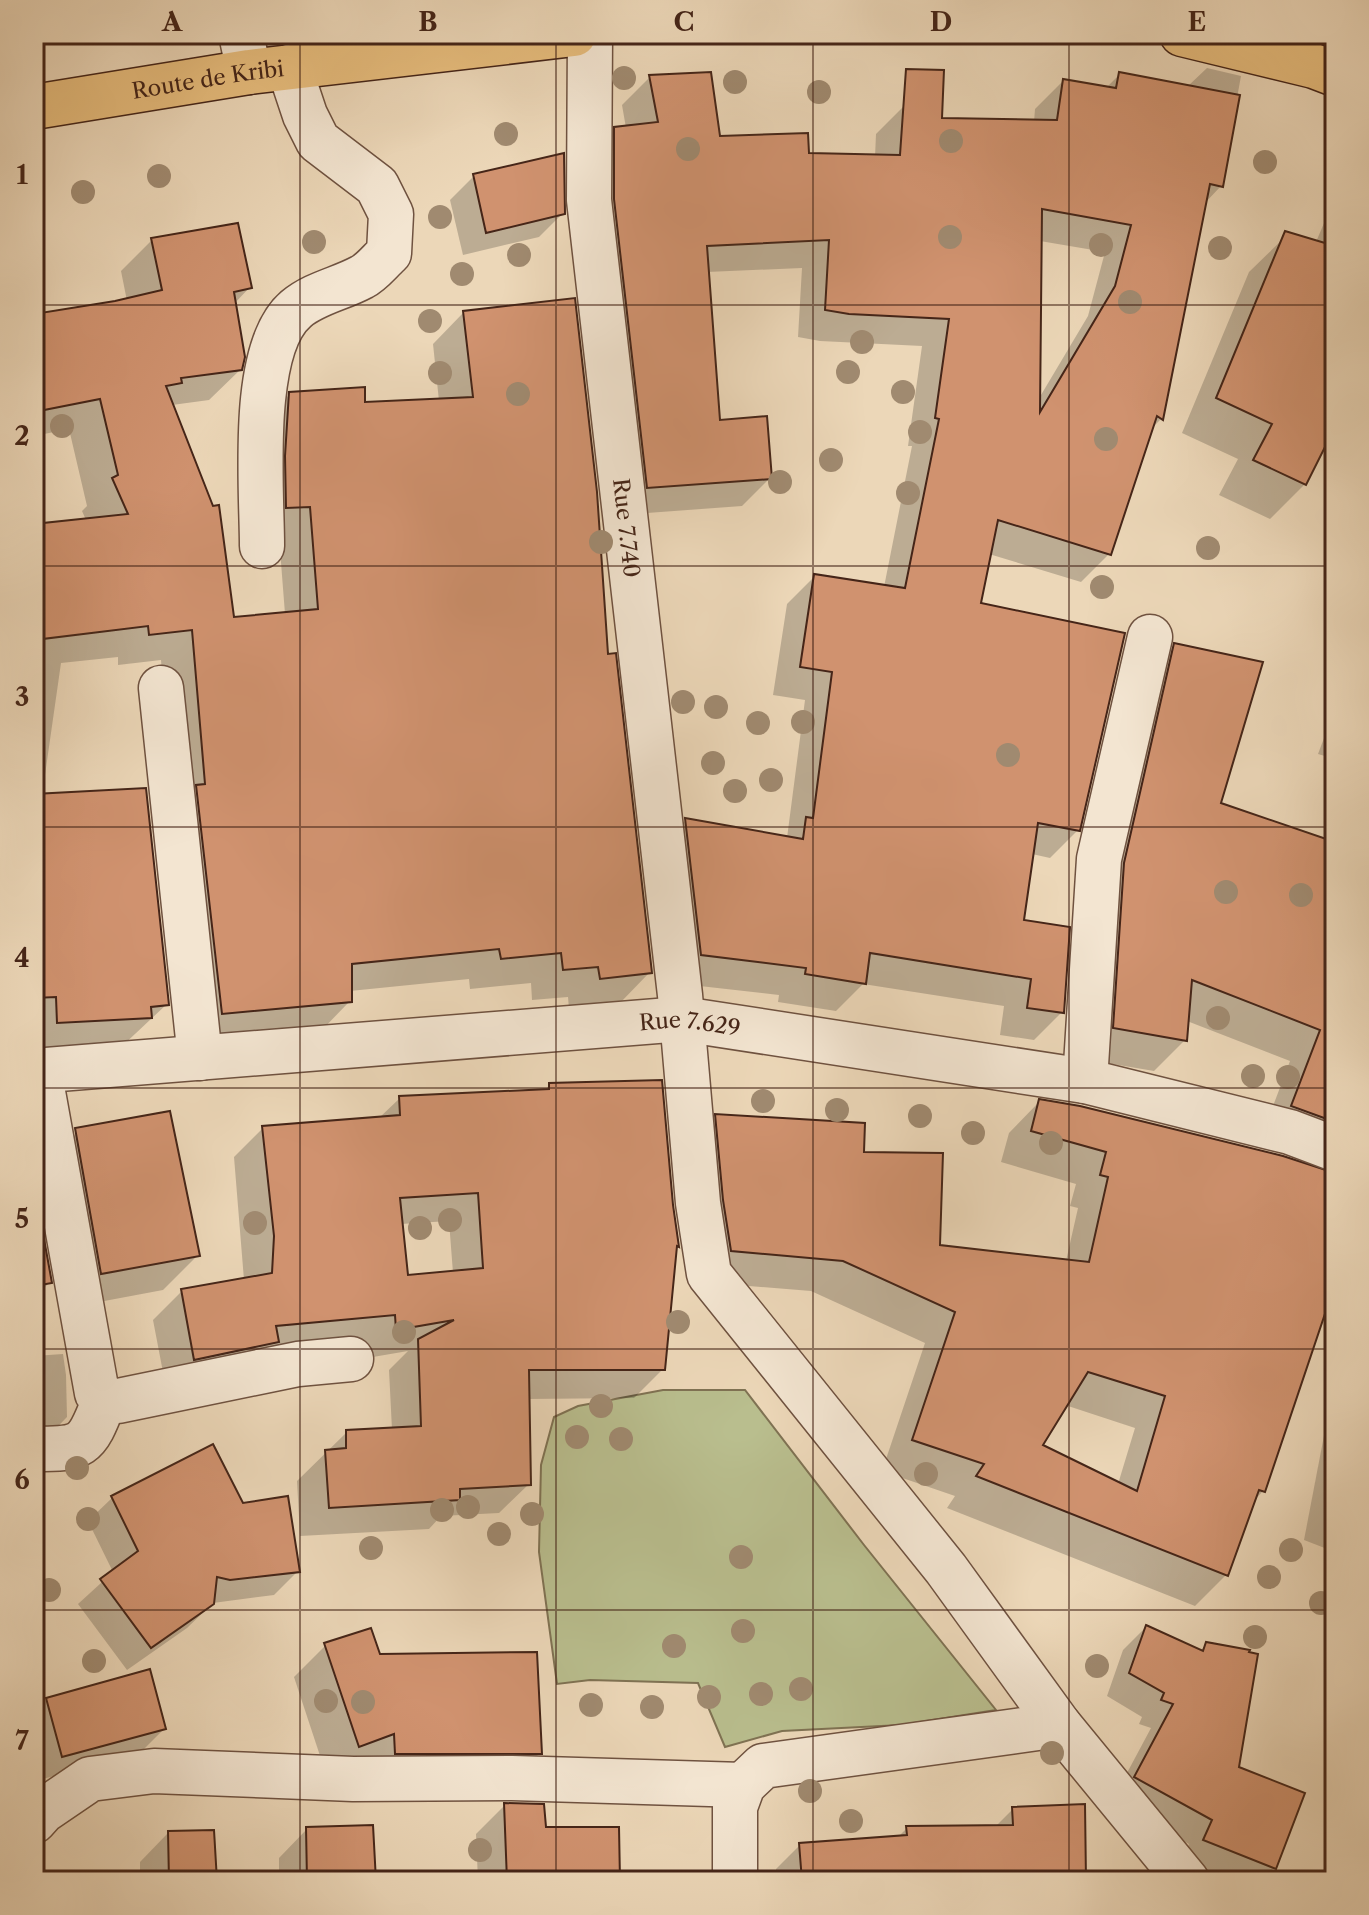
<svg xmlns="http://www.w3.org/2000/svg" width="1369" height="1915" viewBox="0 0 1369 1915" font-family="'Libre Caslon Text',serif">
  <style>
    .green { fill: #b9be8e; stroke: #7f7253; stroke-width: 2 }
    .shadow { fill: #0003; fill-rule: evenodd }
    .building { fill: #d0926f; stroke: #452518; stroke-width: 2; fill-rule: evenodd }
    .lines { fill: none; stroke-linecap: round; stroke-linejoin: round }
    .minor-casing { stroke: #6f5240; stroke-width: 47 }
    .major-casing { stroke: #452518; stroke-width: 47 }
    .minor { stroke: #f3e5d1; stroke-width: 44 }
    .major { stroke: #e6bc7c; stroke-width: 44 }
    .tree { fill: #a08a70 }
    .grid { fill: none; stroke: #452518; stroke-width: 2; stroke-opacity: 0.55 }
    .labels { text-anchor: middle; stroke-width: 6; stroke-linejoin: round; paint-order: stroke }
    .street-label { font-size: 22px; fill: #452518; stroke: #f3e5d1 }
    .neatline { fill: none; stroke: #452518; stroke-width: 3 }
    .grid-label { font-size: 26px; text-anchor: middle; font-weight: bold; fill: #452518 }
  </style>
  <rect width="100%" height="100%" fill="#ecd7b8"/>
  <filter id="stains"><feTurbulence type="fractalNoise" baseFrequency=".0025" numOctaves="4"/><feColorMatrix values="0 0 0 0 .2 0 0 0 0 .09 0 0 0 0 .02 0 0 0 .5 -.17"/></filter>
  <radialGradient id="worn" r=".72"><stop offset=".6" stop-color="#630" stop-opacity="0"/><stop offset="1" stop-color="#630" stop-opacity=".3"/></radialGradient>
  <polygon class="green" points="663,1390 745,1390 864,1545 996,1710 901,1725 782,1731 725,1747 698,1683 590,1680 557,1684 539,1552 541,1465 554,1417 578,1406"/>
  <g class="shadow">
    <path d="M1207,68L1241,76L1221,186L1204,204L1161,419L1151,429L1109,554L1081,582L989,554L979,605L1078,830L1050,858L1032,854L1022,922L1062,1012L1034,1040L1000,1035L1004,1006L863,984L836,1011L778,1002L779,995L673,983L658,848L686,820L787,838L805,700L773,695L787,604L815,576L884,587L912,446H908L922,346L820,341L798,337L802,268L707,272L718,422L770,478L742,506L620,515L587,157L615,129L626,128L622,105L650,77L718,138L807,155L875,157L876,134L904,106L940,120L1034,122L1035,109L1063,81L1106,88L1120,74L1187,87ZM1040,241L1105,252L1088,316L1038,400Z"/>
    <polygon points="474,176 563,213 539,237 463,255 450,200"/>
    <polygon points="1335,197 1335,423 1305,484 1270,519 1219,495 1238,459 1182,433 1249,272 1285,237 1316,242"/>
    <polygon points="152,240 250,287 234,304 241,369 209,400 172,405 233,619 285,614 279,537 259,425 290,394 363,404 439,401 433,344 464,312 606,656 650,972 619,1004 569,1009 568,997 532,1000 531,983 470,989 469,979 350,991 350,1001 319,1033 191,1045 161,660 118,665 118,657 61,663 42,796 167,1004 119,1049 34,1053 34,526 86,520 82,511 87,506 69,429 34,436 34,316 127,301 121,271"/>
    <polygon points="1175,645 1218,804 1335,845 1335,1127 1261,1138 1290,1061 1187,1021 1185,1040 1154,1071 1083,1059 1144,676"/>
    <polygon points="1335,709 1335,759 1318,754"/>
    <path d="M550,1085L671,1206L677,1246L674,1249L663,1369L634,1398L527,1399L529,1484L499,1513L441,1516L429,1529L300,1536L297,1481L347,1432L392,1430L389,1370L408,1351L367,1358V1344L266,1352L166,1388L153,1320L182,1291L244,1280L234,1157L263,1128L379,1118L400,1098L543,1091ZM449,1221L453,1273L407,1277L401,1224Z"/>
    <path d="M1040,1101L1335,1180V1311L1325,1308L1263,1491L1253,1502L1226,1575L1195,1606L947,1508L955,1496L882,1471L925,1343L811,1291L700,1282L685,1148L716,1117L862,1154L938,1247L1066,1261L1078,1208L1070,1206L1076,1184L1001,1162L1009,1133ZM1065,1405L1135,1428L1118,1484L1040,1446Z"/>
    <polygon points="76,1134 197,1256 163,1290 67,1308 42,1169"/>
    <polygon points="34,1195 50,1282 34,1298"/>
    <polygon points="63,1354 66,1375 67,1417 34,1451 34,1356"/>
    <polygon points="1335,1378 1335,1552 1304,1540"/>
    <polygon points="212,1446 241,1505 297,1572 274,1595 213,1603 187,1628 127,1670 78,1604 113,1572 88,1521 112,1498"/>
    <polygon points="1146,1627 1199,1652 1207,1644 1236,1768 1274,1868 1261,1881 1224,1881 1181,1864 1189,1844 1112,1801 1151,1728 1139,1724 1142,1717 1107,1696 1123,1650"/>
    <polygon points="326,1645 379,1656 540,1753 508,1785 327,1777 294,1677"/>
    <polygon points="47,1699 164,1729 140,1753 39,1780 34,1764 34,1712"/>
    <polygon points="505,1805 544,1829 618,1881 478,1881 476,1834"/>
    <polygon points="1013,1809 1084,1881 777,1881 776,1869 800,1845 897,1838 907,1828 995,1827"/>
    <polygon points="307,1829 374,1881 279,1881 279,1858"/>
    <polygon points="168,1833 215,1881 140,1881 140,1862"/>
  </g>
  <g class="building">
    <path d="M906,69L944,70L942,118L1057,120L1063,79L1116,88L1119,72L1240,95L1223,187L1210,184L1163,420L1157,416L1111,555L998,520L981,603L1125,633L1080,831L1038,823L1024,920L1070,927L1064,1013L1027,1008L1031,979L870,953L866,984L805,974L806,968L701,955L685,818L803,839L806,817L813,818L832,672L800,667L814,574L905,588L939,419L935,418L949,319L849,314L825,310L829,240L707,246L720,420L767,416L772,479L647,488L614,199V127L658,122L649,75L711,72L720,136L808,133L809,153L900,155ZM1042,209L1131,225L1115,286L1040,412Z"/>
    <polygon points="564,153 565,214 486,233 473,174"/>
    <polygon points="238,223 252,288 234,292 245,357 242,370 181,378 182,383 166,386 213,506 219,505 234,617 318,609 310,507 286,508 285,456 289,392 365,387 365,402 473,397 463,311 575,298 597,492 608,654 616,653 652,973 600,979 598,967 563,970 561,953 501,959 499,949 352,964 352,1002 222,1014 196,785 205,784 192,630 149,635 148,626 34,640 34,524 128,514 112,478 118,475 100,399 34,412 34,314 115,301 162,290 151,238"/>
    <polygon points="1285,231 1335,246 1335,427 1306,485 1253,460 1272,424 1216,398"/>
    <polygon points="1174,643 1263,662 1221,803 1335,842 1335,1122 1291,1106 1320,1030 1192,980 1187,1041 1113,1028 1124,863"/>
    <polygon points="146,788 169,1005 151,1007 152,1018 57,1023 56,997 34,998 34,794"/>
    <path d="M662,1080L673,1205L679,1247L677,1246L665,1370H529L531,1485L460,1489V1500L329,1508L325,1450L346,1448V1430L421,1426L418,1339L454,1320L396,1330L395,1315L276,1326L279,1342L194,1360L181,1289L272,1273L274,1236L262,1126L400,1115L399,1096L549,1089V1083ZM478,1193L483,1268L408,1275L400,1198Z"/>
    <path d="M1039,1099L1080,1106L1283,1156L1335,1173V1284L1265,1492L1259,1490L1228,1576L976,1476L984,1464L912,1440L955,1312L843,1261L731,1251L723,1200L715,1114L865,1123L864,1152L943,1153L940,1245L1089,1262L1108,1177L1100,1175L1106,1152L1031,1131ZM1088,1372L1165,1396L1137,1491L1043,1445Z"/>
    <polygon points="170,1111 200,1256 101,1274 75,1128"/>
    <polygon points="34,1184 52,1283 34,1286"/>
    <polygon points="213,1444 243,1503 288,1496 300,1572 230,1580 217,1577 214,1604 151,1648 100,1579 138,1551 111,1496"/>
    <polygon points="1146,1625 1203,1651 1206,1642 1250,1650 1249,1652 1258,1654 1239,1767 1305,1793 1276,1869 1203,1840 1212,1820 1134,1777 1173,1704 1161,1700 1164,1693 1129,1673"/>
    <polygon points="371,1628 380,1654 537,1652 542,1754 395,1754 394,1734 359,1747 324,1643"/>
    <polygon points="150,1669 166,1729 62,1757 46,1698"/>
    <polygon points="504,1803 544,1804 546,1827 619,1827 620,1881 507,1881"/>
    <polygon points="1085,1804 1086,1881 802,1881 799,1843 907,1835 906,1826 1013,1825 1012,1807"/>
    <polygon points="373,1825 376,1881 307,1881 306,1827"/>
    <polygon points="214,1830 217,1881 169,1881 168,1831"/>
  </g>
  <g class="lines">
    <defs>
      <g id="minor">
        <polyline points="241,34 249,72"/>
        <path id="s1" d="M590,34L589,200L680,995L698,1203L709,1274L946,1569L1059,1725L1187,1881"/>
        <path d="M262,546C262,488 249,349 296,309C315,293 340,289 362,277C372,272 380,261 389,253L391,214L377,186L318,141L305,115L289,67"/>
        <polyline points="161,688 200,1058"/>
        <polyline points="39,1070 97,1393 104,1401 118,1401 298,1364 351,1359"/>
        <path id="s2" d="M34,1071L682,1019L1085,1081L1290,1132L1335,1149"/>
        <polyline points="1085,1081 1099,859 1150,637"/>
        <path d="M34,1449C83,1449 86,1448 104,1401"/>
        <polyline points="34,1821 43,1811 90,1779 154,1771 353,1779 512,1778 743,1785"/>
        <polyline points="735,1881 735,1807 743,1785 763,1766 1059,1725"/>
      </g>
      <g id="major">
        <polyline points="1182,34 1314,66 1335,74"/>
        <path id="s3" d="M34,107L249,72L574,34"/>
      </g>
    </defs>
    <use href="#minor" class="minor-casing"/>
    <use href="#major" class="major-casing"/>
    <use href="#minor" class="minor"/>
    <use href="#major" class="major"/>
  </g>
  <g class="tree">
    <circle cx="624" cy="78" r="12"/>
    <circle cx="735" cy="82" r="12"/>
    <circle cx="819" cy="92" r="12"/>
    <circle cx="506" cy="134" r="12"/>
    <circle cx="951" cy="141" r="12"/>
    <circle cx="688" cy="149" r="12"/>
    <circle cx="1265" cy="162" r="12"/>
    <circle cx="159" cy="176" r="12"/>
    <circle cx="83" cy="192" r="12"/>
    <circle cx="440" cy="217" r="12"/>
    <circle cx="950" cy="237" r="12"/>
    <circle cx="314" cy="242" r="12"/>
    <circle cx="1101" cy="245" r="12"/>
    <circle cx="1220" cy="248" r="12"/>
    <circle cx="519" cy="255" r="12"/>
    <circle cx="462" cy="274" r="12"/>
    <circle cx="1130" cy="302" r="12"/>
    <circle cx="430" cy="321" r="12"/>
    <circle cx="862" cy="342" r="12"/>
    <circle cx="848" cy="372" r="12"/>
    <circle cx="440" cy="373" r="12"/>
    <circle cx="903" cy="392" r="12"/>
    <circle cx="518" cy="394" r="12"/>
    <circle cx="62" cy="426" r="12"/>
    <circle cx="920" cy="432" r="12"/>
    <circle cx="1106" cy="439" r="12"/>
    <circle cx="831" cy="460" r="12"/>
    <circle cx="780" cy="482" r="12"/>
    <circle cx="908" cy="493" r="12"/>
    <circle cx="601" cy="542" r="12"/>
    <circle cx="1208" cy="548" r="12"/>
    <circle cx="1102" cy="587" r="12"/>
    <circle cx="683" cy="702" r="12"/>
    <circle cx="716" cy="707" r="12"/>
    <circle cx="803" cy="722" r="12"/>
    <circle cx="758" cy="723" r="12"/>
    <circle cx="1008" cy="755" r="12"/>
    <circle cx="713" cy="763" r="12"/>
    <circle cx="771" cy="780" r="12"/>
    <circle cx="735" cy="791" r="12"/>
    <circle cx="1226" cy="892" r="12"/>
    <circle cx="1301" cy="895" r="12"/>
    <circle cx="1218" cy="1018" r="12"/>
    <circle cx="1253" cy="1076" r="12"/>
    <circle cx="1288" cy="1077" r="12"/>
    <circle cx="763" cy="1101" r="12"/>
    <circle cx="837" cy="1110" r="12"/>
    <circle cx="920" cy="1116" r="12"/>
    <circle cx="973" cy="1133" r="12"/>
    <circle cx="1051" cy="1143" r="12"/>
    <circle cx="450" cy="1220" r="12"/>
    <circle cx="255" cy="1223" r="12"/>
    <circle cx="420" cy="1228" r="12"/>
    <circle cx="678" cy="1322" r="12"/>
    <circle cx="404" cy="1332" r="12"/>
    <circle cx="601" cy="1406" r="12"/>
    <circle cx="577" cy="1437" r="12"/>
    <circle cx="621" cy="1439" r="12"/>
    <circle cx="77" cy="1468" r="12"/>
    <circle cx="926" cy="1474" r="12"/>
    <circle cx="468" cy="1507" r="12"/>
    <circle cx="442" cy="1510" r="12"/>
    <circle cx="532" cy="1514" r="12"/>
    <circle cx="88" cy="1519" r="12"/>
    <circle cx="499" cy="1534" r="12"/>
    <circle cx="371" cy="1548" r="12"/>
    <circle cx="1291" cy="1550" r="12"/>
    <circle cx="741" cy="1557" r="12"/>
    <circle cx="1269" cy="1577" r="12"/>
    <circle cx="49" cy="1590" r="12"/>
    <circle cx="1321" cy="1603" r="12"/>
    <circle cx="743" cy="1631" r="12"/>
    <circle cx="1255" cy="1637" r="12"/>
    <circle cx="674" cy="1646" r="12"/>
    <circle cx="94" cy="1661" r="12"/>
    <circle cx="1097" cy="1666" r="12"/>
    <circle cx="801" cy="1689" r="12"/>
    <circle cx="761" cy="1694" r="12"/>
    <circle cx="709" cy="1697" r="12"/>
    <circle cx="326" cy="1701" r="12"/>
    <circle cx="363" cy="1702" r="12"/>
    <circle cx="591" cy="1705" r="12"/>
    <circle cx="652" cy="1707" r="12"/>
    <circle cx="1052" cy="1753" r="12"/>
    <circle cx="810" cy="1791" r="12"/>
    <circle cx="851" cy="1821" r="12"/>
    <circle cx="480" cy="1850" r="12"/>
  </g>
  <path class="grid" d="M300,34V1881M556,34V1881M813,34V1881M1069,34V1881M34,305H1335M34,566H1335M34,827H1335M34,1088H1335M34,1349H1335M34,1610H1335"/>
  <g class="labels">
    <g class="street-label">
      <text dy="8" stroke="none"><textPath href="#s3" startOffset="176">Route de Kribi</textPath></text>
      <text dy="8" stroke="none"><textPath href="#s1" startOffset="496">Rue 7.740</textPath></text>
      <text dy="8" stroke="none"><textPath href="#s2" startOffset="658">Rue 7.629</textPath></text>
    </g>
  </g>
  <rect width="1369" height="1915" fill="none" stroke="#ecd7b8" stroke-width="88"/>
  <rect x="44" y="44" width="1281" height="1827" class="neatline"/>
  <g class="grid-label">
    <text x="172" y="31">A</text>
    <text x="428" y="31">B</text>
    <text x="684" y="31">C</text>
    <text x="941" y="31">D</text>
    <text x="1197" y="31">E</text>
    <text x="22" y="184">1</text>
    <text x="22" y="445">2</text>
    <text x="22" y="706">3</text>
    <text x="22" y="967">4</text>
    <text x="22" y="1228">5</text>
    <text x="22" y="1489">6</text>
    <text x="22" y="1750">7</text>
  </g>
  <rect width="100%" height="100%" filter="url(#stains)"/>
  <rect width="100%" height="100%" fill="url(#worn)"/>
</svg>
